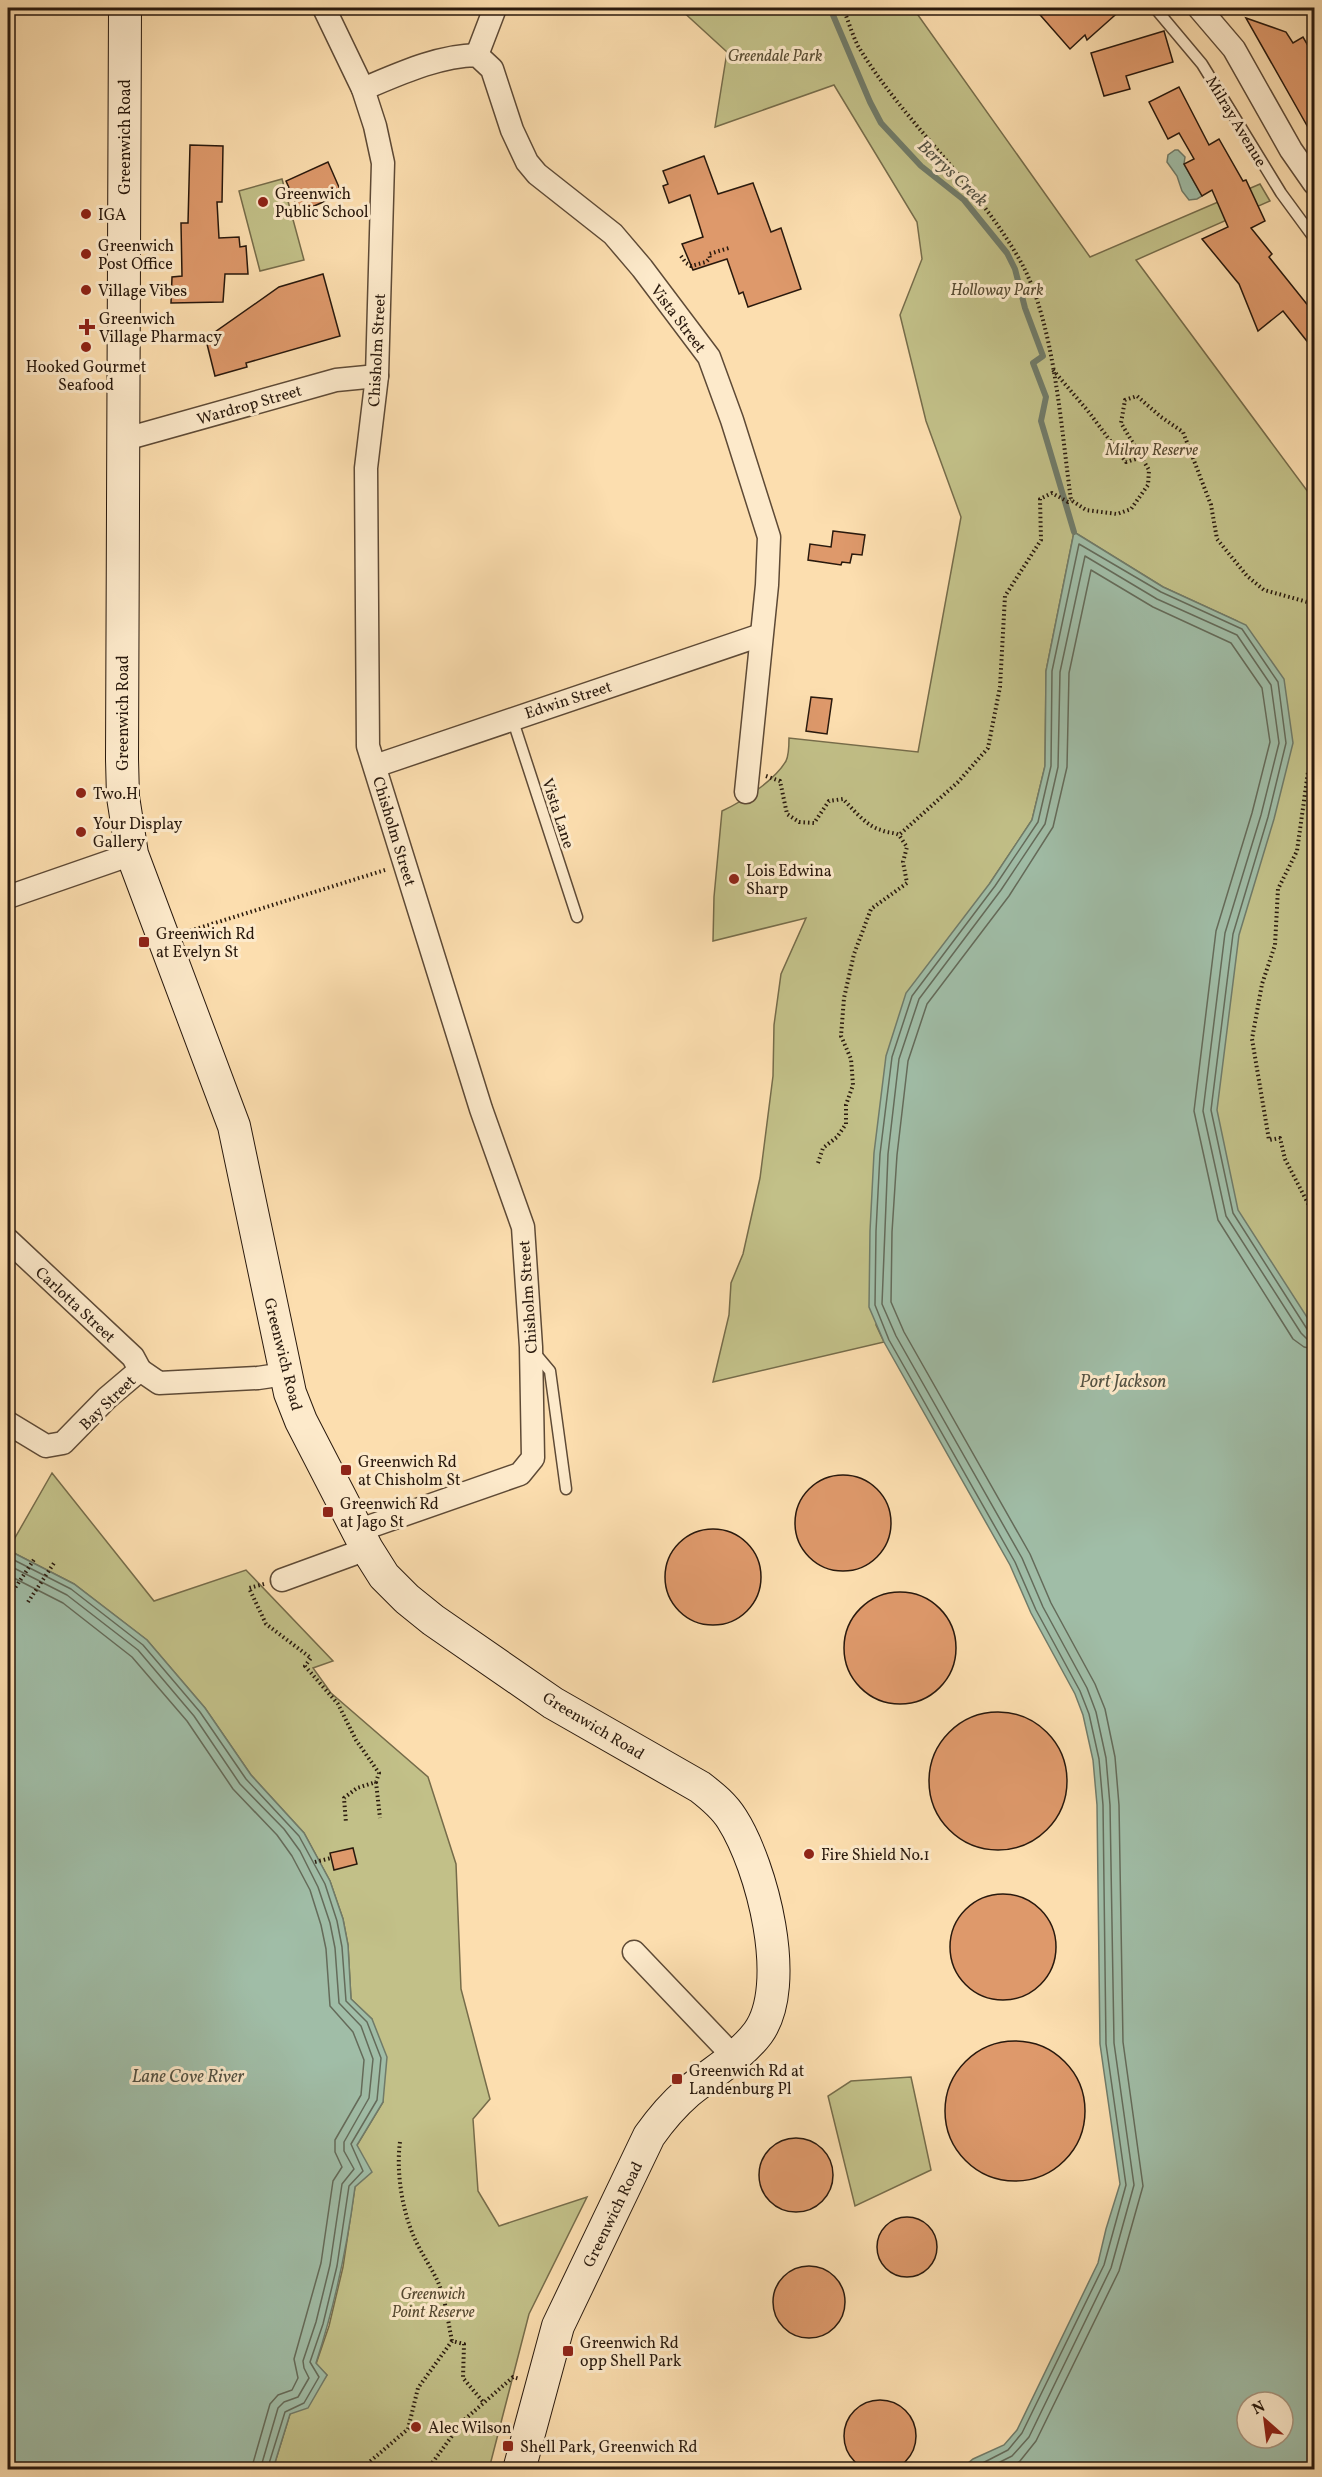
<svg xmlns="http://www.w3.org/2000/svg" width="1322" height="2477" viewBox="0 0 1322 2477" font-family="Vollkorn,serif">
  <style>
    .green { fill: #c2c088; stroke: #766c4a; stroke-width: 1.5 }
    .water { fill: #a0bda7; stroke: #707b69; stroke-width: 1.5; fill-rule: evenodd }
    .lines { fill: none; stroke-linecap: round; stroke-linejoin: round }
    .shore { stroke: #646b5a; stroke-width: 1.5 }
    .stream { stroke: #707b69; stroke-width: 6 }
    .building { fill: #de996b; stroke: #29190d; stroke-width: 1.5 }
    .lane-casing { stroke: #5e4a36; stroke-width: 13 }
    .street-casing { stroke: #5e4a36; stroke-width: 25 }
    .secondary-casing { stroke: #29190d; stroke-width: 34 }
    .path { stroke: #29190d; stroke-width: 4; stroke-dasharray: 1.5 3; stroke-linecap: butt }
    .lane { stroke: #fdeacb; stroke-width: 10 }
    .street { stroke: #fdeacb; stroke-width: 22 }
    .secondary { stroke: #fdeacb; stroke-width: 32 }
    .poi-dot { fill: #8f2418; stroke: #fdeacb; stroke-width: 2 }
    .labels { text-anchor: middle; stroke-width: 6; stroke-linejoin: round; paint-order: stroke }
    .park-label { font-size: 16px; font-style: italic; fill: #574b32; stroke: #fdeacb }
    .street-label { font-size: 16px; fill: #29190d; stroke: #fdeacb }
    .poi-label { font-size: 16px; fill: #29190d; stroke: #fdeacb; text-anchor: start }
    .water-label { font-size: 18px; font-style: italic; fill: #535243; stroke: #fdeacb }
  </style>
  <rect width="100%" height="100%" fill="#fcdeaf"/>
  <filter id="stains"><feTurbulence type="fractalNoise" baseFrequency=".00333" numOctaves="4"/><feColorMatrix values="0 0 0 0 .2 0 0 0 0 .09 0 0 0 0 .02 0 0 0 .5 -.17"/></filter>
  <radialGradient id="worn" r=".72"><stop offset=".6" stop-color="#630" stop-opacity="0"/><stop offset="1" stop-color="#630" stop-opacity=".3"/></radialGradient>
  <g class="green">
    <path d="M679,8H913L1090,257L1260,184L1270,201L1136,260L1314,500V1346L1250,1271L1201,1072L1237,621L1163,587L1074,532L1046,671L1045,766L1032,820L990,883L876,1325L884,1342L713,1382L729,1315L731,1283L743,1254L760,1178L773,1076L774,1025L781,974L806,918L713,941L714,897L722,811C742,802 775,780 786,761C789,755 789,744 789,738L918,752L961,517L926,421L900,315L922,259L917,222L834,85L715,127L727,52Z"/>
    <polygon points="282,179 304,260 260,271 239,191"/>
    <polygon points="52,1473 154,1601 246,1570 333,1661 313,1668 331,1693 428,1777 456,1864 461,1989 490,2099 473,2119 478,2191 499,2226 587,2197 529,2314 489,2469 273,2469 290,2414 317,2389 327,2375 316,2364 329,2326 343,2267 355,2187 357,2145 383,2102 372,2019 351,1999 348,1945 343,1919 330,1881 304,1833 251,1775 205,1708 147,1640 74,1584 8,1550"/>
    <polygon points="911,2077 931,2170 855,2206 828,2096 851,2081"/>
  </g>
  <g class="water">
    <polygon points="1175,150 1178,150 1185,157 1184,164 1202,196 1197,199 1189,200 1182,191 1177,176 1167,162 1168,155"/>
    <path d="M1074,532L1163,587L1246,625L1284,679L1293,743L1274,819L1239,935L1217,1110L1238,1210L1314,1328V2469H961L973,2459L1004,2445L1017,2430L1098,2263L1106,2229L1120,2184L1100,2044L1097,1805L1093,1760L1083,1715L1075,1694L1031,1613L1010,1565L884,1342L869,1307L870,1231L874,1153L886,1056L906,993L990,883L1032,820L1045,766L1046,671ZM1247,2402H1283V2438H1247Z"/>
    <path d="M8,1550L74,1584L147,1640L205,1708L251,1775L304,1833L330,1881L343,1919L348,1945L351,1999L372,2019L387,2057L383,2102L357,2145L372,2172L355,2187C347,2248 335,2305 316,2363L327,2375L308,2408L290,2414L273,2469H8Z"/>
  </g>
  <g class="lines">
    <g class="shore">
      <polyline points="8,1557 71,1589 143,1645 200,1712 246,1779 299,1836 325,1884 337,1921 342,1947 346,2001 367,2022 381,2058 377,2100 351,2144 363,2171 349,2186 337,2266 323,2324 310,2362 319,2377 304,2403 285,2412 267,2470"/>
      <polyline points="8,1565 67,1595 138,1650 194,1716 240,1784 284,1829 300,1851 318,1887 330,1923 335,1948 339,2003 361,2026 373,2059 369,2098 344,2142 344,2151 354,2169 342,2184 330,2265 316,2322 303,2361 304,2368 309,2378 298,2397 284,2402 278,2408 260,2470"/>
      <polyline points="8,1575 63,1603 132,1657 187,1721 233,1789 277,1835 292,1856 310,1890 321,1925 326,1949 330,2006 353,2032 364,2060 361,2095 335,2140 335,2152 342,2167 333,2181 321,2263 294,2359 298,2378 292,2390 278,2395 270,2404 251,2470"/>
      <polyline points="969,2470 1008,2450 1022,2433 1104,2265 1126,2185 1106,2044 1103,1805 1099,1759 1089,1714 1080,1691 1036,1610 1015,1562 889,1340 875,1305 876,1231 880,1154 892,1057 912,996 995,886 1038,822 1051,766 1052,671 1079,544 1161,592 1242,629 1278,682 1286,743 1268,817 1233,934 1211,1110 1233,1213 1307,1329 1314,1332"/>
      <polyline points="984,2470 1012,2456 1029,2437 1111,2268 1134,2185 1114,2043 1110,1805 1106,1758 1096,1712 1087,1688 1043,1607 1022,1558 896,1336 882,1304 888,1154 899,1059 919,999 1001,890 1045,824 1058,767 1060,672 1085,556 1157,599 1237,635 1271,685 1279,743 1261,815 1225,933 1203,1111 1226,1216 1301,1333 1307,1339 1314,1340"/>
      <polyline points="1007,2470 1020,2461 1036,2441 1119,2271 1143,2186 1123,2042 1119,1805 1115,1757 1105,1709 1095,1684 1051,1603 1030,1554 904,1332 891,1302 892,1232 897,1155 908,1061 927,1004 1009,896 1053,827 1067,767 1069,673 1091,570 1153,607 1231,643 1262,688 1270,742 1252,813 1216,931 1194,1111 1218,1220 1293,1339 1304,1347 1314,1349"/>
    </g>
    <polyline class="stream" points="830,8 870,102 881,123 921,166 964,200 1007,253 1015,269 1025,308 1043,356 1033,363 1046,397 1041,421 1074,532"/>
  </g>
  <g class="building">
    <polygon points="1034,8 1123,8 1087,40 1085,35 1070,49"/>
    <polygon points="1246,18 1286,32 1293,43 1303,37 1314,56 1314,138"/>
    <polygon points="1164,31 1173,62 1126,76 1130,89 1104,96 1091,53"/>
    <polygon points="1179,87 1209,145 1219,139 1243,181 1246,180 1265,221 1251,228 1272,254 1269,257 1314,313 1314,350 1283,311 1258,331 1239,284 1202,239 1228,227 1212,190 1202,196 1184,164 1194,159 1179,133 1168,139 1149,102"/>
    <polygon points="190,145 223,146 222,202 217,202 219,238 239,237 240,247 246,246 248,274 225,274 223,302 171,303 172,277 182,276 181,223 188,223"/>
    <polygon points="704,156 718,194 753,183 771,232 781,228 801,289 748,307 743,292 739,294 727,259 693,270 682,244 703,237 690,195 669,203 663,186 668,184 663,171"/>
    <polygon points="328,162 342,194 300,212 286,181"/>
    <polygon points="323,274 340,336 246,363 247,367 215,376 207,344 218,337 215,332 279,287"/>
    <polygon points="833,531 865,535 862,555 852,554 850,563 842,562 841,565 808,560 810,544 831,547"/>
    <polygon points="811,697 832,699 827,734 806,731"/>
    <circle cx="843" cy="1523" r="48"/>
    <circle cx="713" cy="1577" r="48"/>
    <circle cx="900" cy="1648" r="56"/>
    <circle cx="998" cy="1781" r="69"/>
    <polygon points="353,1848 357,1864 334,1870 330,1853"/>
    <circle cx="1003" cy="1947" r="53"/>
    <circle cx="1015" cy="2111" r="70"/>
    <circle cx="796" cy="2175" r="37"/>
    <circle cx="907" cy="2247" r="30"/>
    <circle cx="809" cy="2302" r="36"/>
    <circle cx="880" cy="2436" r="36"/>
  </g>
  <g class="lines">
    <defs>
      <g id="lane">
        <polyline points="1155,8 1202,64 1281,193 1314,238"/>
        <polyline points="512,718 577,917"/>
        <polyline points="534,1352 550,1371 566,1489"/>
      </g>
      <g id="street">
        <polyline points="324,8 363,89 375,126 383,163 377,376 366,468 368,746 481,1109 523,1227 531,1347 533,1458 520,1474 357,1531"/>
        <polyline points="1199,8 1234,49 1291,150 1314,183"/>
        <polyline points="477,55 495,8"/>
        <path d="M363,89C399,74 437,56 477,55L492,69L512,130L527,162L537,174L613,234L642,268L709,357L732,420L769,537L767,585L746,792"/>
        <polyline points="122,440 336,380 377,376"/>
        <polyline points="375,766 761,635"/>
        <polyline points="8,897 132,854"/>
        <polyline points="8,1240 133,1357 140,1370"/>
        <polyline points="8,1423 46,1446 63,1443 107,1398 140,1370 159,1383 258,1378 285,1374"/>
        <polyline points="282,1580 367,1549"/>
        <polyline points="634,1952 734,2057"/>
      </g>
      <path id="secondary" d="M125,8L122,759L123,797L132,854L234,1126L290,1393L301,1421L367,1549L384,1576L407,1599L433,1620L553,1703L700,1787C713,1797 724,1806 732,1819C762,1866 793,1985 758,2033C740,2057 711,2073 688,2092C673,2105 661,2119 649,2136L558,2326L519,2470"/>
    </defs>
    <use href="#lane" class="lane-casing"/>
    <use href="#street" class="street-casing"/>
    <use href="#secondary" class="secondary-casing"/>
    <g class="path">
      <path d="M843,8C848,20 852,34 858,46C905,124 978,184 1022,264C1055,326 1061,429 1071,500L1086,510L1117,514L1131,509L1148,485L1149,470L1121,423L1125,400L1137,396L1161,417L1183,432L1211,505L1217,539L1247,576L1264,590L1311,603L1314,607"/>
      <polyline points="681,256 686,263 691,266 706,262 710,258 709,254 729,248"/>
      <polyline points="1053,370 1088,411 1126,462 1142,457"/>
      <polyline points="1314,761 1308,772 1297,851 1278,889 1275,945 1262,984 1252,1039 1269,1140 1280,1138 1285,1159 1314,1215"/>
      <path d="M766,776L780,781L787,814L799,822L814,823L829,801L843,799C853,809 866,826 881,830C887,833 893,832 899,835L958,782L988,748L1000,687L1005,596L1041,540L1040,499L1052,493L1068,502L1071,500"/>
      <polyline points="186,932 385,870"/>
      <polyline points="818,1163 823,1148 837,1137 846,1124 846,1105 853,1085 851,1059 841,1036 844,998 854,954 871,909 907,883 903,862 907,847 899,835"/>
      <polyline points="264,1584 249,1588 266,1624 311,1658 305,1666 338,1704 356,1740 379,1773 376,1782 357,1788 344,1798 346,1823"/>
      <polyline points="13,1591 35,1558"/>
      <polyline points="28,1602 54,1563"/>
      <polyline points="376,1782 380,1818"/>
      <polyline points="315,1862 331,1858"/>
      <path d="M400,2142C396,2171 402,2210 414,2237C421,2253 431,2267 438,2282C446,2301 448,2322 452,2341"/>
      <polyline points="360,2470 408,2429 418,2388 452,2341 464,2344 463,2378 484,2403"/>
      <polyline points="427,2470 463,2421 513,2377 520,2379"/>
    </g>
    <use href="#lane" class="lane"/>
    <use href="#street" class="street"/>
    <use href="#secondary" class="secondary"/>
  </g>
  <g class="poi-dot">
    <circle cx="263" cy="202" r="6"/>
    <circle cx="86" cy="214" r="6"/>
    <circle cx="86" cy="254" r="6"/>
    <circle cx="86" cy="290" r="6"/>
    <path d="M84 318h6v6h6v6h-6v6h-6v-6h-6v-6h6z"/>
    <circle cx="86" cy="347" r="6"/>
    <circle cx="81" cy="793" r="6"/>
    <circle cx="81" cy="832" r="6"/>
    <circle cx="734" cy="879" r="6"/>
    <rect x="138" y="936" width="12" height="12" rx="3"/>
    <rect x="340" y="1464" width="12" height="12" rx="3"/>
    <rect x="322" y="1506" width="12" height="12" rx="3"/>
    <circle cx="809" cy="1854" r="6"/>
    <rect x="671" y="2073" width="12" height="12" rx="3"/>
    <rect x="562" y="2345" width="12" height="12" rx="3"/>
    <circle cx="416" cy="2427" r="6"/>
    <rect x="502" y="2440" width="12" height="12" rx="3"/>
  </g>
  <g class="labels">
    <g class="park-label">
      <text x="775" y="61">Greendale Park</text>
      <text x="997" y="295">Holloway Park</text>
      <text x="1152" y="455">Milray Reserve</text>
      <text x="433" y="2299">Greenwich<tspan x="433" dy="18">Point Reserve</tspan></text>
    </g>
    <g class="street-label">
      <text transform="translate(1237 121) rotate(59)" y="6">Milray Avenue</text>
      <text transform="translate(124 137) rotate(-90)" y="6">Greenwich Road</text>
      <text transform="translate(679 318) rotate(53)" y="6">Vista Street</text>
      <text transform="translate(376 350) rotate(-87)" y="6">Chisholm Street</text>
      <text transform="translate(249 404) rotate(-16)" y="6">Wardrop Street</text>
      <text transform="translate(568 699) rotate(-18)" y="6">Edwin Street</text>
      <text transform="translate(122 713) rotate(-90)" y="6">Greenwich Road</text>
      <text transform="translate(559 813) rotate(72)" y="6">Vista Lane</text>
      <text transform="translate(395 831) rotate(73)" y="6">Chisholm Street</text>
      <text transform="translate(527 1297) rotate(-94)" y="6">Chisholm Street</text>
      <text transform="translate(76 1304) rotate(43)" y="6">Carlotta Street</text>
      <text transform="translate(284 1354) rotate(76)" y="6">Greenwich Road</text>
      <text transform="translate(107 1402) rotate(-44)" y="6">Bay Street</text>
      <text transform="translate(594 1725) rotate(31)" y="6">Greenwich Road</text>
      <text transform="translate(612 2214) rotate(-64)" y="6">Greenwich Road</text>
    </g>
    <g class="poi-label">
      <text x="275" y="199">Greenwich<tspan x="275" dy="18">Public School</tspan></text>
      <text x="98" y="220">IGA</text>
      <text x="98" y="251">Greenwich<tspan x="98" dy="18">Post Office</tspan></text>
      <text x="98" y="296">Village Vibes</text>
      <text x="99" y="324">Greenwich<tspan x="99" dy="18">Village Pharmacy</tspan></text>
      <text x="86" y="372" text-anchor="middle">Hooked Gourmet<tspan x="86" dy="18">Seafood</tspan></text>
      <text x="93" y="799">Two.H</text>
      <text x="93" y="829">Your Display<tspan x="93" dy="18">Gallery</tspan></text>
      <text x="746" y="876">Lois Edwina<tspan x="746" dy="18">Sharp</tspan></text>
      <text x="156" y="939">Greenwich Rd<tspan x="156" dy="18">at Evelyn St</tspan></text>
      <text x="358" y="1467">Greenwich Rd<tspan x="358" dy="18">at Chisholm St</tspan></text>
      <text x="340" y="1509">Greenwich Rd<tspan x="340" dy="18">at Jago St</tspan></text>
      <text x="821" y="1860">Fire Shield No.1</text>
      <text x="689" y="2076">Greenwich Rd at<tspan x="689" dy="18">Landenburg Pl</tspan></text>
      <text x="580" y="2348">Greenwich Rd<tspan x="580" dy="18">opp Shell Park</tspan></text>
      <text x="428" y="2433">Alec Wilson</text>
      <text x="520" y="2452">Shell Park, Greenwich Rd</text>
    </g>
    <g class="water-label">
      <text transform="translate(953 173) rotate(43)" y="6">Berrys Creek</text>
      <text x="1123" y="1387">Port Jackson</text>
      <text x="188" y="2082">Lane Cove River</text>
    </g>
  </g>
  <rect width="1322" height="2477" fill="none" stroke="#fcdeaf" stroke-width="30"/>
  <rect x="9" y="9" width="1304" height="2459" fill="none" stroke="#29190d" stroke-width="3"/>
  <rect x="15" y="15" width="1292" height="2447" fill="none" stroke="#29190d" stroke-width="1.5"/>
  <g transform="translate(1265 2420) rotate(332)"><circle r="28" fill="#fdeacb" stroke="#a8967f" stroke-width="1.5"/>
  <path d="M0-4.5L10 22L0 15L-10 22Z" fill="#8f2418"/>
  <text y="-9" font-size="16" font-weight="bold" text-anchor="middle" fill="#29190d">N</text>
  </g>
  <rect width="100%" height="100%" filter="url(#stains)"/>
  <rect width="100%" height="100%" fill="url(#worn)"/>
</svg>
